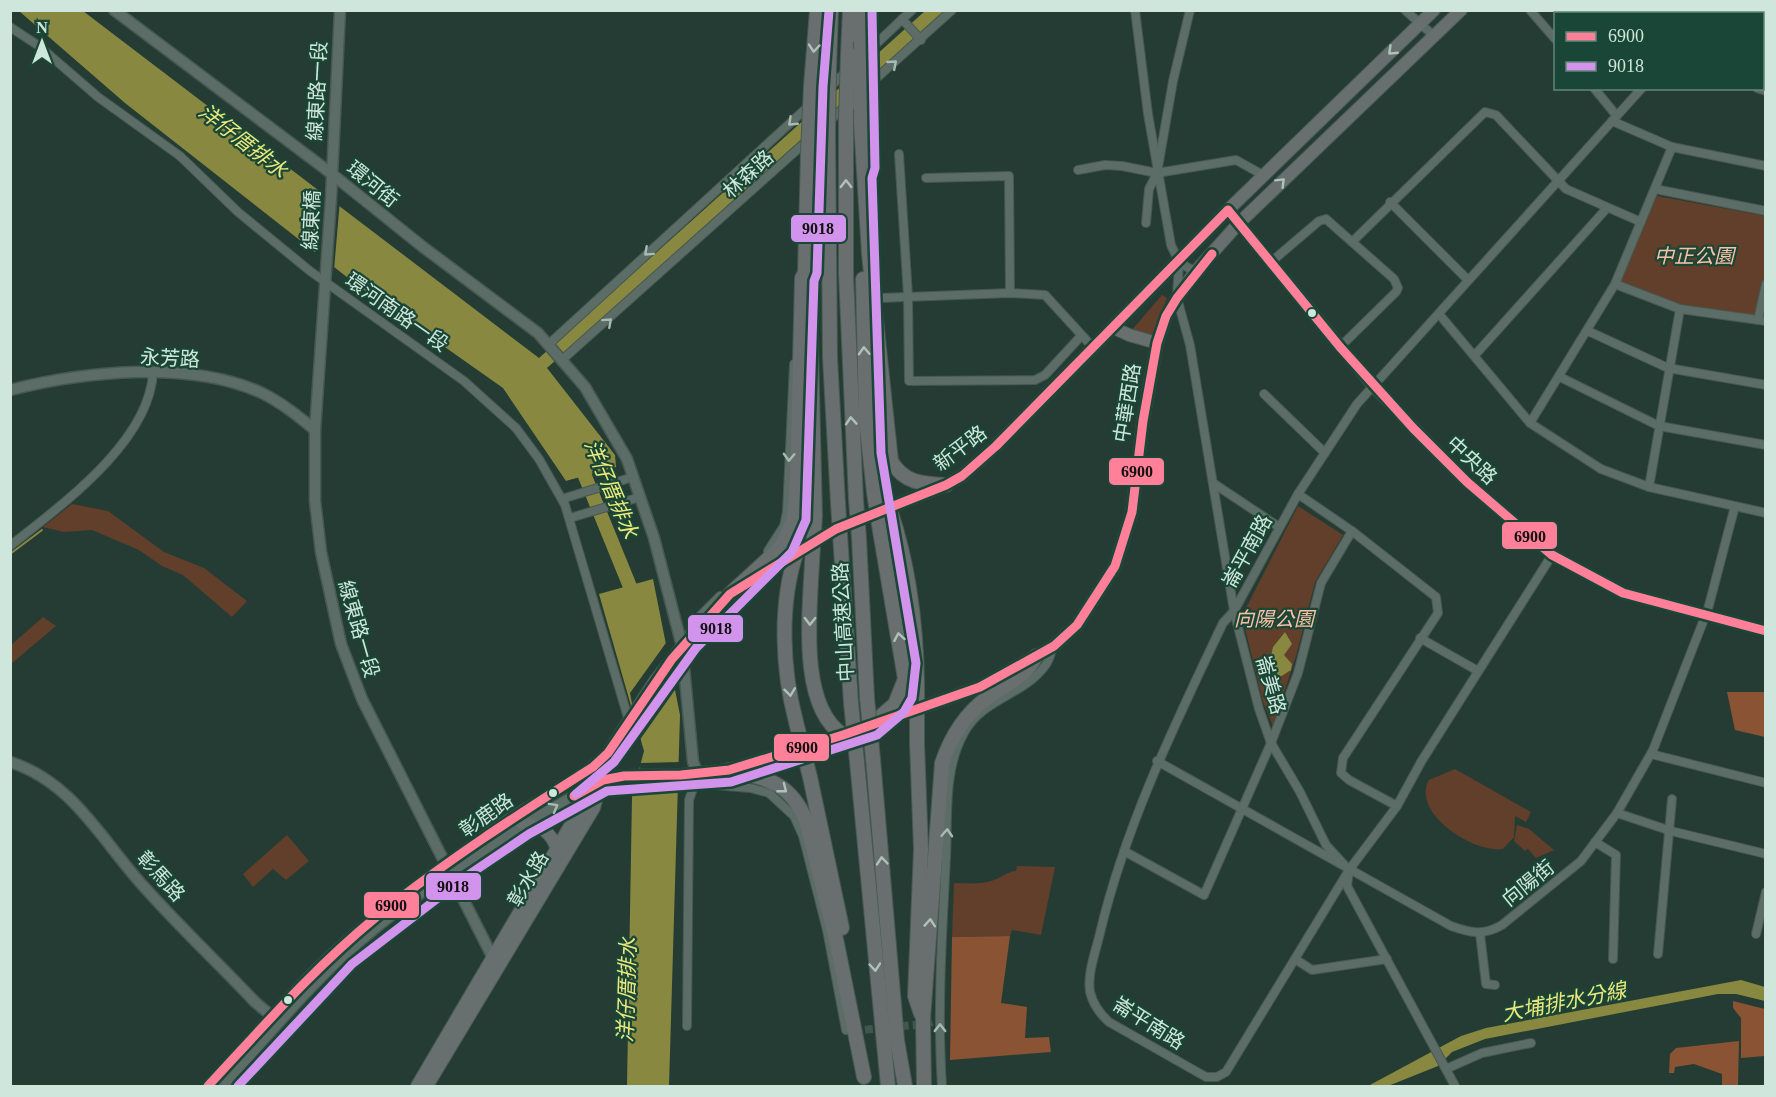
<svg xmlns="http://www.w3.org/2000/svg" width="1776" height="1097" viewBox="0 0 1776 1097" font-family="'Times New Roman','Noto Sans TC',serif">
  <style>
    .green { fill: #623f2a }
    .forest { fill: #895334 }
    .water { fill: #888840 }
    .pier { fill: #243c33 }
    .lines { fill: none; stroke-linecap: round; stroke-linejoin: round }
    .stream { stroke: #888840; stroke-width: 2 }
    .river { stroke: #888840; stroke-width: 14 }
    .street-tunnel { stroke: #3e564c; stroke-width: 8; stroke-dasharray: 8 4; stroke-linecap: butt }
    .street-casing { stroke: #465951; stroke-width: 10 }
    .secondary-casing { stroke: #465951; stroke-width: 13 }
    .primary-casing { stroke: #465951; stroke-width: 14 }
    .highway-casing { stroke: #465951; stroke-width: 16 }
    .street { stroke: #5c6c66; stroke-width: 8 }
    .secondary { stroke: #5c6c66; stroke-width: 10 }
    .primary { stroke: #67706e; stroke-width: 12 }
    .highway { stroke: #686f6e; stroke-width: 14 }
    .secondary-bridge-casing { stroke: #465951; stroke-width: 13; stroke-linecap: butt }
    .highway-bridge-casing { stroke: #465951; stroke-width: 16; stroke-linecap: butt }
    .secondary-bridge { stroke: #5c6c66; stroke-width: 10 }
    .highway-bridge { stroke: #686f6e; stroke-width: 14 }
    .bus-1-casing { stroke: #194636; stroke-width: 14 }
    .bus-2-casing { stroke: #194636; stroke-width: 14 }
    .bus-1 { stroke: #ff8098; stroke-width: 9 }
    .bus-2 { stroke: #d193ec; stroke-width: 9 }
    .oneway { stroke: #afc2ba }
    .oneway2 { stroke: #afc3ba }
    .oneway3 { stroke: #a6bbb2 }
    .bus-dot { fill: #cee6db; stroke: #194636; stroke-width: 2 }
    .labels { text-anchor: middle; stroke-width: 4.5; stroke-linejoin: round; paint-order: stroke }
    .street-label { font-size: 20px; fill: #cee6db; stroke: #194636 }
    .park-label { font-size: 20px; font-style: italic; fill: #fcc1a4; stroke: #194636 }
    .water-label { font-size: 21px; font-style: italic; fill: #ebe87c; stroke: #194636 }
    .line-badge { stroke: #194636; stroke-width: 2 }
    .pale-badge-label { font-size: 16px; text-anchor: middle; font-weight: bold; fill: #111 }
  </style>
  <rect width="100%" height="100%" fill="#243c33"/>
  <g class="green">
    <polygon points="1657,196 1765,216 1765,273 1757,318 1681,306 1620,282"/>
    <polygon points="1162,295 1167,298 1151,338 1131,331"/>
    <polygon points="72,504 108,511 164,552 204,568 247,601 232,617 183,575 162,566 139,550 92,530 64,532 43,527"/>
    <polygon points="1298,506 1343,535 1315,582 1296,656 1273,726 1263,702 1242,616"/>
    <polygon points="43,617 56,626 11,664 11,645"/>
    <path d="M1455,769L1531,812L1526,822L1515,816L1514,837L1503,849C1475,854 1410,813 1429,780Z"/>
    <polygon points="1517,825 1529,829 1554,850 1536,858 1528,849 1525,851 1514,841"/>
    <polygon points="287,835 309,861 286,880 273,869 253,887 243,874"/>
    <path d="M1017,866L1055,867L1041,935L1012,930L1010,936L952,937L954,883C968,883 981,885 994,880C1003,877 1006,872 1016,871Z"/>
  </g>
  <g class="forest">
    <polygon points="1727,692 1765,692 1765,737 1735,730"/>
    <polygon points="1010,936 1001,1003 1027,1007 1025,1038 1049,1037 1051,1052 950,1060 952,937"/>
    <polygon points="1733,1001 1765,1009 1765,1056 1741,1058 1741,1018 1733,1008"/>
    <polygon points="1739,1041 1738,1086 1722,1086 1722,1074 1694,1064 1675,1067 1674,1073 1669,1073 1670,1054 1676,1048"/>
  </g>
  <g class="water">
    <polygon points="10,11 83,11 539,358 925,11 944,11 547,368 615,455 616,467 566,481 503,388 357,285 125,103 19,11"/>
    <polygon points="653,579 680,715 669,1086 627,1086 632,797 644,751 599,594"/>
    <polygon points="1285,632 1292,644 1284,655 1292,664 1291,670 1280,677 1267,673 1273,647"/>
    <polygon points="1741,980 1765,987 1765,1001 1736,994 1718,994 1485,1039 1452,1052 1438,1066 1388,1086 1368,1086 1461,1036 1486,1028"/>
  </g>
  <g class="pier">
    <polygon points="320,185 340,200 334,270 315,255"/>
    <polygon points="619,467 566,483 563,482"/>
    <polygon points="668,640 677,687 639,741 630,693"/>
    <polygon points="681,762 680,792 641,793 640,763"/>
  </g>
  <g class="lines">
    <polyline class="stream" points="10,554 42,530"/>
    <polyline class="river" points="578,459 631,589 633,604"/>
    <polyline class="street-tunnel" points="853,1031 925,1024 940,1020"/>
    <defs>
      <g id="street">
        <polyline points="1135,10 1148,114 1171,245 1179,262 1195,272"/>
        <polyline points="1405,10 1434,36"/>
        <polyline points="1530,10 1556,40"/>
        <polyline points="1570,14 1573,10"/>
        <polyline points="902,19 921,40"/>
        <polyline points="10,27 39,46 98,97 180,156 238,212 310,271 464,381 516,428 539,459 565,505 629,721"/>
        <polyline points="861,58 912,10"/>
        <polyline points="870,83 872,192"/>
        <polyline points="1594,88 1616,115"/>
        <polyline points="1757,88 1766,91"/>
        <polyline points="861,92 952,10"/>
        <polyline points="1612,121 1672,147 1766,166"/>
        <polyline points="899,154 908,296 909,381 1035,380 1045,375 1081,336"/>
        <polyline points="1078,170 1105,165 1122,166 1157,173 1236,160 1263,175"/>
        <polyline points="926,178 1009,176 1010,293"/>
        <polyline points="1655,189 1766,211"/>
        <polyline points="1390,202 1468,280"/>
        <polyline points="1146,223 1149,189 1157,173 1173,81 1190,10"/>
        <polyline points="1352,242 1485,112 1496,115 1566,189 1641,222"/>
        <polyline points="1179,262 1177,298 1190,345 1234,611 1259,709 1271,743 1300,792 1326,845 1349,870 1347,886 1455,1086"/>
        <polyline points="1271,262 1319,221 1326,219 1394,279 1398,288 1396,292 1340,347"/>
        <polyline points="1615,284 1680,309 1766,321"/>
        <polyline points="880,298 1010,293 1045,295 1088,342"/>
        <polyline points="1439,314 1530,423 1601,469 1649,487 1766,513"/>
        <polyline points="1758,320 1766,284"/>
        <polyline points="1588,331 1668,368 1766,385"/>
        <polyline points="549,344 847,71"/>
        <polyline points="1475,355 1607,208"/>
        <polyline points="563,359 846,106"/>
        <polyline points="1560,377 1659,426 1766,445"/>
        <polyline points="1264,394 1325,453"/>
        <polyline points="1530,423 1615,284 1672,147"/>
        <polyline points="1213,483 1279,527"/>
        <polyline points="1649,487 1680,309"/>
        <polyline points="1298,494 1352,531 1436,597 1438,613 1343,758 1341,773 1349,780 1397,806"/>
        <polyline points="562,499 633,477"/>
        <polyline points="570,518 640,497"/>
        <path d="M10,546C60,506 150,442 153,372"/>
        <polyline points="768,551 784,526 787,512 794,364"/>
        <path d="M1552,555L1421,762L1397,806L1349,870L1226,1072L1217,1077H1206L1109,1022C1100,1014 1093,1004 1090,992C1087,973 1096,951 1100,933C1126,824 1175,724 1223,623L1234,611L1298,494L1357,404L1642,88"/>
        <polyline points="690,632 694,622 720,596"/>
        <polyline points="1420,638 1478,671"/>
        <polyline points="1651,754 1766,783"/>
        <path d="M1157,761L1451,926C1471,933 1483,936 1502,925L1581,861L1617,813L1653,750L1708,609L1735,506"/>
        <polyline points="698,774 703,784 750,788 769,793 794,816 803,836 827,930 846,1030"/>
        <polyline points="1617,813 1671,831 1766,854"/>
        <polyline points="1595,842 1616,855 1613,959"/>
        <polyline points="1124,851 1204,895 1271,743 1298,673 1321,583 1352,531"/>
        <polyline points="1480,934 1486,984 1495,985"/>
        <polyline points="1756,934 1766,892"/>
        <polyline points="1658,954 1672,799"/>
        <polyline points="1295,959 1312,970 1387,959"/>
        <polyline points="687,1026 689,800 698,774"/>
        <polyline points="1446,1069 1482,1053 1531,1043"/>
        <path d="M942,1086C937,1011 942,934 946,858C948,817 943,770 964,733C982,699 1023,695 1044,667C1049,662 1051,653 1053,646"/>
      </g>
      <g id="secondary">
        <polyline points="114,10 332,174 423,247 538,333 585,387 627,459 654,538 682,646 693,762 698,774"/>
        <polyline points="340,10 331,198 315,430 315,501 321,552 341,644 362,699 496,964"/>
        <polyline points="1228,210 1374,387 1467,482 1552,555 1623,593"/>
        <path d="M10,390C85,371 191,360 262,393C282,403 298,416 315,430"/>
        <path d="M10,762C74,782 103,843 146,889C181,928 219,964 255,1002L273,1017L280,1018"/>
        <path d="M208,1086C263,1029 314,963 378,916C422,883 465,849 510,819C543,797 579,781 608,753"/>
        <path d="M222,1086C262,1043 299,996 343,956C418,887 511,830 600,782"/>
      </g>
      <g id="primary">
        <polyline points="1114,328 1129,335 1157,343"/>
        <polyline points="603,780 624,776 681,775 729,770 843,735 980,687 1054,646 1077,625 1115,566 1132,512 1143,421 1157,343 1166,316 1177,298 1195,272 1239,223 1461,10"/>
        <path d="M523,824C541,826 552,832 557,850"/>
        <polyline points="417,1086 584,802 598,786"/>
        <polyline points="427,1086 594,808 608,753 655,681 687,640 730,594 797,551 836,529 946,485 962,476 996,446 1228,210 1434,10"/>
      </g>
      <g id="highway">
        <polyline points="860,10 861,42"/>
        <polyline points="848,53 850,10"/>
        <polyline points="829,70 831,10"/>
        <polyline points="811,86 817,10"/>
        <path d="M860,106L869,254L891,461C904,483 922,484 946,485"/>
        <polyline points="846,119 846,274 856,500"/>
        <polyline points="828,133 830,358 838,503"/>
        <polyline points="863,279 866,419 874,493"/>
        <polyline points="810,308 815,516"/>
        <path d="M889,507C909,564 916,621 917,682"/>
        <polyline points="859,538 867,698"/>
        <polyline points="841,549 851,703"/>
        <path d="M812,562C810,610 798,706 843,735"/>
        <polyline points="730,594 781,547 794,519 797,482 802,278 805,273 808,152"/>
        <path d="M796,722C782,669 779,603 797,551"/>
        <polyline points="872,724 895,704 905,679 880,531"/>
        <polyline points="917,743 921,849 915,996 921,1014"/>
        <polyline points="873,759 897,1040 905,1086"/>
        <polyline points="857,762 888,1086"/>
        <path d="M729,770C767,779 789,781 806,820L836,939L864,1077"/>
        <polyline points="810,777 842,928"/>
        <path d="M924,1086L923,1019L942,763C951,737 964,715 987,698C1005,685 1026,677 1036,656"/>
      </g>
    </defs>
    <use href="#street" class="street-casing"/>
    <use href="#secondary" class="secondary-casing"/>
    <use href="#primary" class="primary-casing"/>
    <use href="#highway" class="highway-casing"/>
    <use href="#street" class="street"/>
    <use href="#secondary" class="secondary"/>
    <use href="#primary" class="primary"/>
    <use href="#highway" class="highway"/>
    <defs>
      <polyline id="secondary-bridge" points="1623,593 1766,631"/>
      <g id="highway-bridge">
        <polyline points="860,106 861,42"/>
        <polyline points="846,119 848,53"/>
        <polyline points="828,133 829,70"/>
        <polyline points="808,152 811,86"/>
        <polyline points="874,493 880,531"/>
        <polyline points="856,500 859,538"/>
        <polyline points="838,503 841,549"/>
        <polyline points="812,562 815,516"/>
        <polyline points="917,682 917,743"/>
        <polyline points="867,698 873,759"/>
        <polyline points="851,703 857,762"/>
        <polyline points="796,722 810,777"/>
      </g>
    </defs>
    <use href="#secondary-bridge" class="secondary-bridge-casing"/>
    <use href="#highway-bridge" class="highway-bridge-casing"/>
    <use href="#secondary-bridge" class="secondary-bridge"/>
    <use href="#highway-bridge" class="highway-bridge"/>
    <defs>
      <g id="bus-1">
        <polyline points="574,796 603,780 624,776 681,775 729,770 843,735 980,687 1054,646 1077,625 1115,566 1132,512 1143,421 1157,343 1166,316 1177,298 1212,254"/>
        <path d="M208,1086C262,1028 314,968 375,918C444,862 519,814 593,767L608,753L672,659L730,594L836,529L946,485L962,476L996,446L1228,210L1340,347L1413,428L1467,482L1552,555L1623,593L1766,631"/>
      </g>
      <g id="bus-2">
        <polyline points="576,794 614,762 696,648 792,552 806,520 814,281 817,273 823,87 829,11"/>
        <polyline points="238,1086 352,964 464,878 529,834 607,791 731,782 877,735 904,712 912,698 916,663 881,453 872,178 875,168 872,10"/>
      </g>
    </defs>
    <use href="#bus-1" class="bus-1-casing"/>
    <use href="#bus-2" class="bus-2-casing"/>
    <use href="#bus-1" class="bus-1"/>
    <use href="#bus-2" class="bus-2"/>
  </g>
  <defs><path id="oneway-chevron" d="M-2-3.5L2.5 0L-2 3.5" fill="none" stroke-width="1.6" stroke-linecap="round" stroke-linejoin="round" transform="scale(1.5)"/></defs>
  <g class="oneway">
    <use href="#oneway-chevron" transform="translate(814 48) rotate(95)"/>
    <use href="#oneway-chevron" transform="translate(846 184) rotate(-90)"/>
    <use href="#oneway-chevron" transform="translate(864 351) rotate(-92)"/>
    <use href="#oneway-chevron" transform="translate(851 421) rotate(-94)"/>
    <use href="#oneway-chevron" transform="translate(810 621) rotate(91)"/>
    <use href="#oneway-chevron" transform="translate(899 637) rotate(-100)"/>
    <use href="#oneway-chevron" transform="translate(790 692) rotate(83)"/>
    <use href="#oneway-chevron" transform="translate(783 789) rotate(38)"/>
    <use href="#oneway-chevron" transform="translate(882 861) rotate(-95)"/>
    <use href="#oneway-chevron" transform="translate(930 923) rotate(-86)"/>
    <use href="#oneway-chevron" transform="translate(875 967) rotate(85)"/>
  </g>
  <g class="oneway2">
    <use href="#oneway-chevron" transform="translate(1392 51) rotate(136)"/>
    <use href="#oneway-chevron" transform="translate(1281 182) rotate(-45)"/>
  </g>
  <g class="oneway3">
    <use href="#oneway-chevron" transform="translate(893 64) rotate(-41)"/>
    <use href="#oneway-chevron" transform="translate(792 122) rotate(137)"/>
    <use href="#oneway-chevron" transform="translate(648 252) rotate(138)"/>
    <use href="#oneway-chevron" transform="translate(608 322) rotate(-42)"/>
    <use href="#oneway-chevron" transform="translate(789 457) rotate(92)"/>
    <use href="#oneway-chevron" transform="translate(554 807) rotate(-29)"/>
    <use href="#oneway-chevron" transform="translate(947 833) rotate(-87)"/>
    <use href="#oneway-chevron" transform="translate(940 1028) rotate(-90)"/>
  </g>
  <g class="bus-dot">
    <circle cx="1312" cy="313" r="5"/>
    <circle cx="553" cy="793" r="5"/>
    <circle cx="288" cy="1000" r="5"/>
  </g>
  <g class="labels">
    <g class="street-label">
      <text transform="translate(317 91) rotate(-87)" y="7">線東路一段</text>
      <text transform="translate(748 174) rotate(-42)" y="7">林森路</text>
      <text transform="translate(373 184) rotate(39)" y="7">環河街</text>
      <text transform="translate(311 220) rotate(-87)" y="7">線東橋</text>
      <text transform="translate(397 312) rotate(35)" y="7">環河南路一段</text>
      <text transform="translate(170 358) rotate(3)" y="7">永芳路</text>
      <text transform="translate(1127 403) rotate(-81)" y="7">中華西路</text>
      <text transform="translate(960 448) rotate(-37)" y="7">新平路</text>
      <text transform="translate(1472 460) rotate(43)" y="7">中央路</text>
      <text transform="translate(1247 551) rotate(-61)" y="7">崙平南路</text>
      <text transform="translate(843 622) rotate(-93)" y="7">中山高速公路</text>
      <text transform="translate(359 629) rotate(74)" y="7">線東路一段</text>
      <text transform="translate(1271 685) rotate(74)" y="7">崙美路</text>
      <text transform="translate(486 815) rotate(-35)" y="7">彰鹿路</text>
      <text transform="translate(161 876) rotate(48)" y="7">彰馬路</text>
      <text transform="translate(528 879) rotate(-60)" y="7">彰水路</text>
      <text transform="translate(1528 883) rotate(-39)" y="7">向陽街</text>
      <text transform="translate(1149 1023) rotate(32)" y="7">崙平南路</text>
    </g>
    <g class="park-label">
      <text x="1694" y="263">中正公園</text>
      <text x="1274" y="626">向陽公園</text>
    </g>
    <g class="water-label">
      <text transform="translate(243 141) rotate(38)" y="7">洋仔厝排水</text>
      <text transform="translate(611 489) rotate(67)" y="7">洋仔厝排水</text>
      <text transform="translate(627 990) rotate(-88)" y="7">洋仔厝排水</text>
      <text transform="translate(1564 1002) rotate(-11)" y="7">大埔排水分線</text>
    </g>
  </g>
  <g class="line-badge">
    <rect x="790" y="214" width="57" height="29" rx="6" fill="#d193ec"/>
    <rect x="1108" y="457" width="57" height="29" rx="6" fill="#ff8098"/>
    <rect x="1501" y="521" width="57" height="29" rx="6" fill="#ff8098"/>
    <rect x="687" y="614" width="57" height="29" rx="6" fill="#d193ec"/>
    <rect x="773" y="733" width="57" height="29" rx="6" fill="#ff8098"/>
    <rect x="425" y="872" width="57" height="29" rx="6" fill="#d193ec"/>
    <rect x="363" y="891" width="57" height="28" rx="6" fill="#ff8098"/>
  </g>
  <g class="pale-badge-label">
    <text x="818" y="234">9018</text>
    <text x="1137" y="477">6900</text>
    <text x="1530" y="542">6900</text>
    <text x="716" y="634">9018</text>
    <text x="802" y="753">6900</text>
    <text x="453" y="892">9018</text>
    <text x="391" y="911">6900</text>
  </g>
  <rect width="1776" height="1097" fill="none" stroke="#cee6db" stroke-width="24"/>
  <rect x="1554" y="12" width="210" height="78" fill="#194636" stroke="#618678" stroke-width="1.5"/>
  <rect x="1566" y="32" width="30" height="9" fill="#ff8098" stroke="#618678" stroke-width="1.5"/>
  <text x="1608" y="42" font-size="18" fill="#cee6db">6900</text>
  <rect x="1566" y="62" width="30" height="9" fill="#d193ec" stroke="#618678" stroke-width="1.5"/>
  <text x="1608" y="72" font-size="18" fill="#cee6db">9018</text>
  <g transform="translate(42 42)" stroke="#194636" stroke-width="4.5" paint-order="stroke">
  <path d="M0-4.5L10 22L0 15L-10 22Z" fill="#cee6db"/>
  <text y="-9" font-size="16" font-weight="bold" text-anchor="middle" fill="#cee6db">N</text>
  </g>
</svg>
